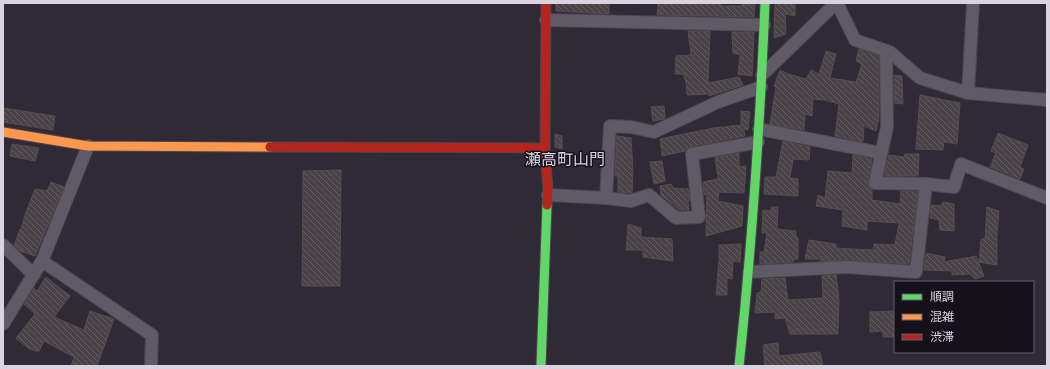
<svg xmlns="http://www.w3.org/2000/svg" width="1050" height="369" viewBox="0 0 1050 369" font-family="'Zilla Slab','Noto Sans JP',serif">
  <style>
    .building { fill: url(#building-back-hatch); stroke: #554e50 }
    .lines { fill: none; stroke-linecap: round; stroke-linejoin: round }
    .street-casing { stroke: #4b4650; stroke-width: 14 }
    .fast-casing { stroke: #4b4650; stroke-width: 11 }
    .slow-casing { stroke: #4b4650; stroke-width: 11 }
    .jam-casing { stroke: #4b4650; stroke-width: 11 }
    .street { stroke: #5f5a65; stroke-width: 12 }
    .fast { stroke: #63d668; stroke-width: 9 }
    .slow { stroke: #ff974d; stroke-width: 9 }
    .jam { stroke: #b3261e; stroke-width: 9 }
    .labels { text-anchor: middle; stroke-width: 3; stroke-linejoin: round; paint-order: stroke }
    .quarter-label { font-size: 16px; fill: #d9d3e1; stroke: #15111a }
  </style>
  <defs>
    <pattern id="building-back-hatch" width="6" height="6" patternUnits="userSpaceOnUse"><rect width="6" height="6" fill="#494246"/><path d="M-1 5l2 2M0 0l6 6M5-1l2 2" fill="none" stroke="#635c60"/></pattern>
  </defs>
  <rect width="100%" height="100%" fill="#302a36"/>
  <g class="building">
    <polygon points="556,3 609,3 609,14 556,11"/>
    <polygon points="658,3 696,4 696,3 721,3 721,6 742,6 742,4 755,4 754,17 657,15"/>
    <polygon points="775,3 795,3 795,16 785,14 786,34 774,38"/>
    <polygon points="688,31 710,31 708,83 739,77 743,85 709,96 709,94 687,95 686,82 683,74 675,74 676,56 691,55"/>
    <polygon points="732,32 754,32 752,76 738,74 740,55 733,53"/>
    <polygon points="859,49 879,56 879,117 876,131 864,126 863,142 835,136 839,104 824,100 813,99 812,116 805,114 804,130 770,124 776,87 774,86 780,70 788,74 806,79 811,70 819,74 826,51 836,54 830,78 856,82 862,64 856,61"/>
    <polygon points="894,75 902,76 903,104 894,103"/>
    <polygon points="920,95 960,103 957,144 944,142 943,150 916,149"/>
    <polygon points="664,106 665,119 653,121 651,107"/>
    <polygon points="3,108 55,116 53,130 3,122"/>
    <polygon points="741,111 750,112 748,130 744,129 745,136 691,147 685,151 662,156 660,139 713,128 741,125"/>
    <polygon points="998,133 1028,145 1020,167 1024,169 1020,179 990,167 996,153 991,151"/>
    <polygon points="555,134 562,136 562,149 555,147"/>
    <polygon points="617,136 631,138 633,172 632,193 618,192 618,176 615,176"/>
    <polygon points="783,141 810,147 809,160 793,159 790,178 798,179 798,196 764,194 765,177 776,177"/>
    <polygon points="12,144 39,148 35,161 10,156"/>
    <polygon points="739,153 739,167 746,166 744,193 719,192 718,201 743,206 742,226 706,236 707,194 704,195 703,182 718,179 715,157"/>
    <polygon points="905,154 919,154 918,176 884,176 889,155 904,157"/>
    <polygon points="853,155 872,159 868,182 868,186 872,189 872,200 900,204 901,191 918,191 909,264 848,260 821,261 821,259 805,259 809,240 836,244 836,248 873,250 874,244 895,245 899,223 867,221 867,230 842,226 843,210 816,206 818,195 825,198 828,171 852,173"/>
    <polygon points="662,161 665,181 654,184 650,162"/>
    <polygon points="341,170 340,286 302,286 303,171"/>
    <polygon points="51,182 64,187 35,256 20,251 14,245 20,229 21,230 25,215 35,189 47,191"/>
    <polygon points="671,184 673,188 688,189 690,200 688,201 689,210 679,210 661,195 660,186"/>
    <polygon points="943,202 954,204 954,231 940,230 939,220 930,218 931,205 941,206"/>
    <polygon points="772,207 778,207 777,229 796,231 796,237 798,238 798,259 794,259 793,262 760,264 760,252 764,252 767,233 762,233 763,210 771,211"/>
    <polygon points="987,207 999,211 997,235 997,265 979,262 981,239 985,239"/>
    <polygon points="628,224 641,228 641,237 672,239 673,261 643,257 643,250 626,250"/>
    <polygon points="741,244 740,262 733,261 732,279 727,278 727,295 716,295 719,260 719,245"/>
    <polygon points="926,253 945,257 944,262 976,256 984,276 975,279 970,274 952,275 952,271 924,270"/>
    <polygon points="836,275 839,300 838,334 790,334 785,318 775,319 775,312 755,313 757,293 761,292 762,279 785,278 788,300 823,298 822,276"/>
    <polygon points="46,277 70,296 54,317 84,330 90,311 114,319 97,366 71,366 74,357 44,341 39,351 35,351 28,348 16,338 35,314 24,304 34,288 37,291"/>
    <polygon points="895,311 895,337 884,337 882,331 870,332 870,312"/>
    <polygon points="778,343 779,356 820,352 823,366 765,366 763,345"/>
  </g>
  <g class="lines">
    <defs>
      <g id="street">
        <polyline points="837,3 855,40 890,52 920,78 968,93 1047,100"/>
        <polyline points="546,20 764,25"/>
        <polyline points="886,51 887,127 875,183 926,184 954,187 961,164 1047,198"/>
        <polyline points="762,75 836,3"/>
        <polyline points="968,93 973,3"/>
        <polyline points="759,129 881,153"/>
        <polyline points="548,195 606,198 631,201 649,195 676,218 699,217 692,154 758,142"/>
        <polyline points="606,198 610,126 631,127 654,132 718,102 761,87"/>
        <polyline points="3,245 34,275"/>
        <polyline points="42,261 152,335 151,366"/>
        <polyline points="749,272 847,267 916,272 926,184"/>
        <polyline points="3,324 42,261 88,146"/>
      </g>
      <g id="fast">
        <polyline points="541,366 547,205"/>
        <path d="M739,366C752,245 760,124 765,3"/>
      </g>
      <polyline id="slow" points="3,132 88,146 270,147"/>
      <g id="jam">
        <polyline points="546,3 545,148 548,191 547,205"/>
        <polyline points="270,147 545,148"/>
      </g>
    </defs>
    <use href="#street" class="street-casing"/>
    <use href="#fast" class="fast-casing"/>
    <use href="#slow" class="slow-casing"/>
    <use href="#jam" class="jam-casing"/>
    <use href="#street" class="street"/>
    <use href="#fast" class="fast"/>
    <use href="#slow" class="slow"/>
    <use href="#jam" class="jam"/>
  </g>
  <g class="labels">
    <g class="quarter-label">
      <text x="565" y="165">瀬高町山門</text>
    </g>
  </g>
  <rect width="1050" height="369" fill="none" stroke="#d9d3e1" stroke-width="8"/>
  <rect x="894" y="281" width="140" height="72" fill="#15111a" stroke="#635f6a"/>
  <rect x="902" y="294" width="20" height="6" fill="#63d668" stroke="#635f6a"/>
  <text x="930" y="301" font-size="12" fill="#d9d3e1">順調</text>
  <rect x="902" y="314" width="20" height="6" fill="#ff974d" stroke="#635f6a"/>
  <text x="930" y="321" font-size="12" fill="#d9d3e1">混雑</text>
  <rect x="902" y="334" width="20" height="6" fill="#b3261e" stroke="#635f6a"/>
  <text x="930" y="341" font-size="12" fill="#d9d3e1">渋滞</text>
</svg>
